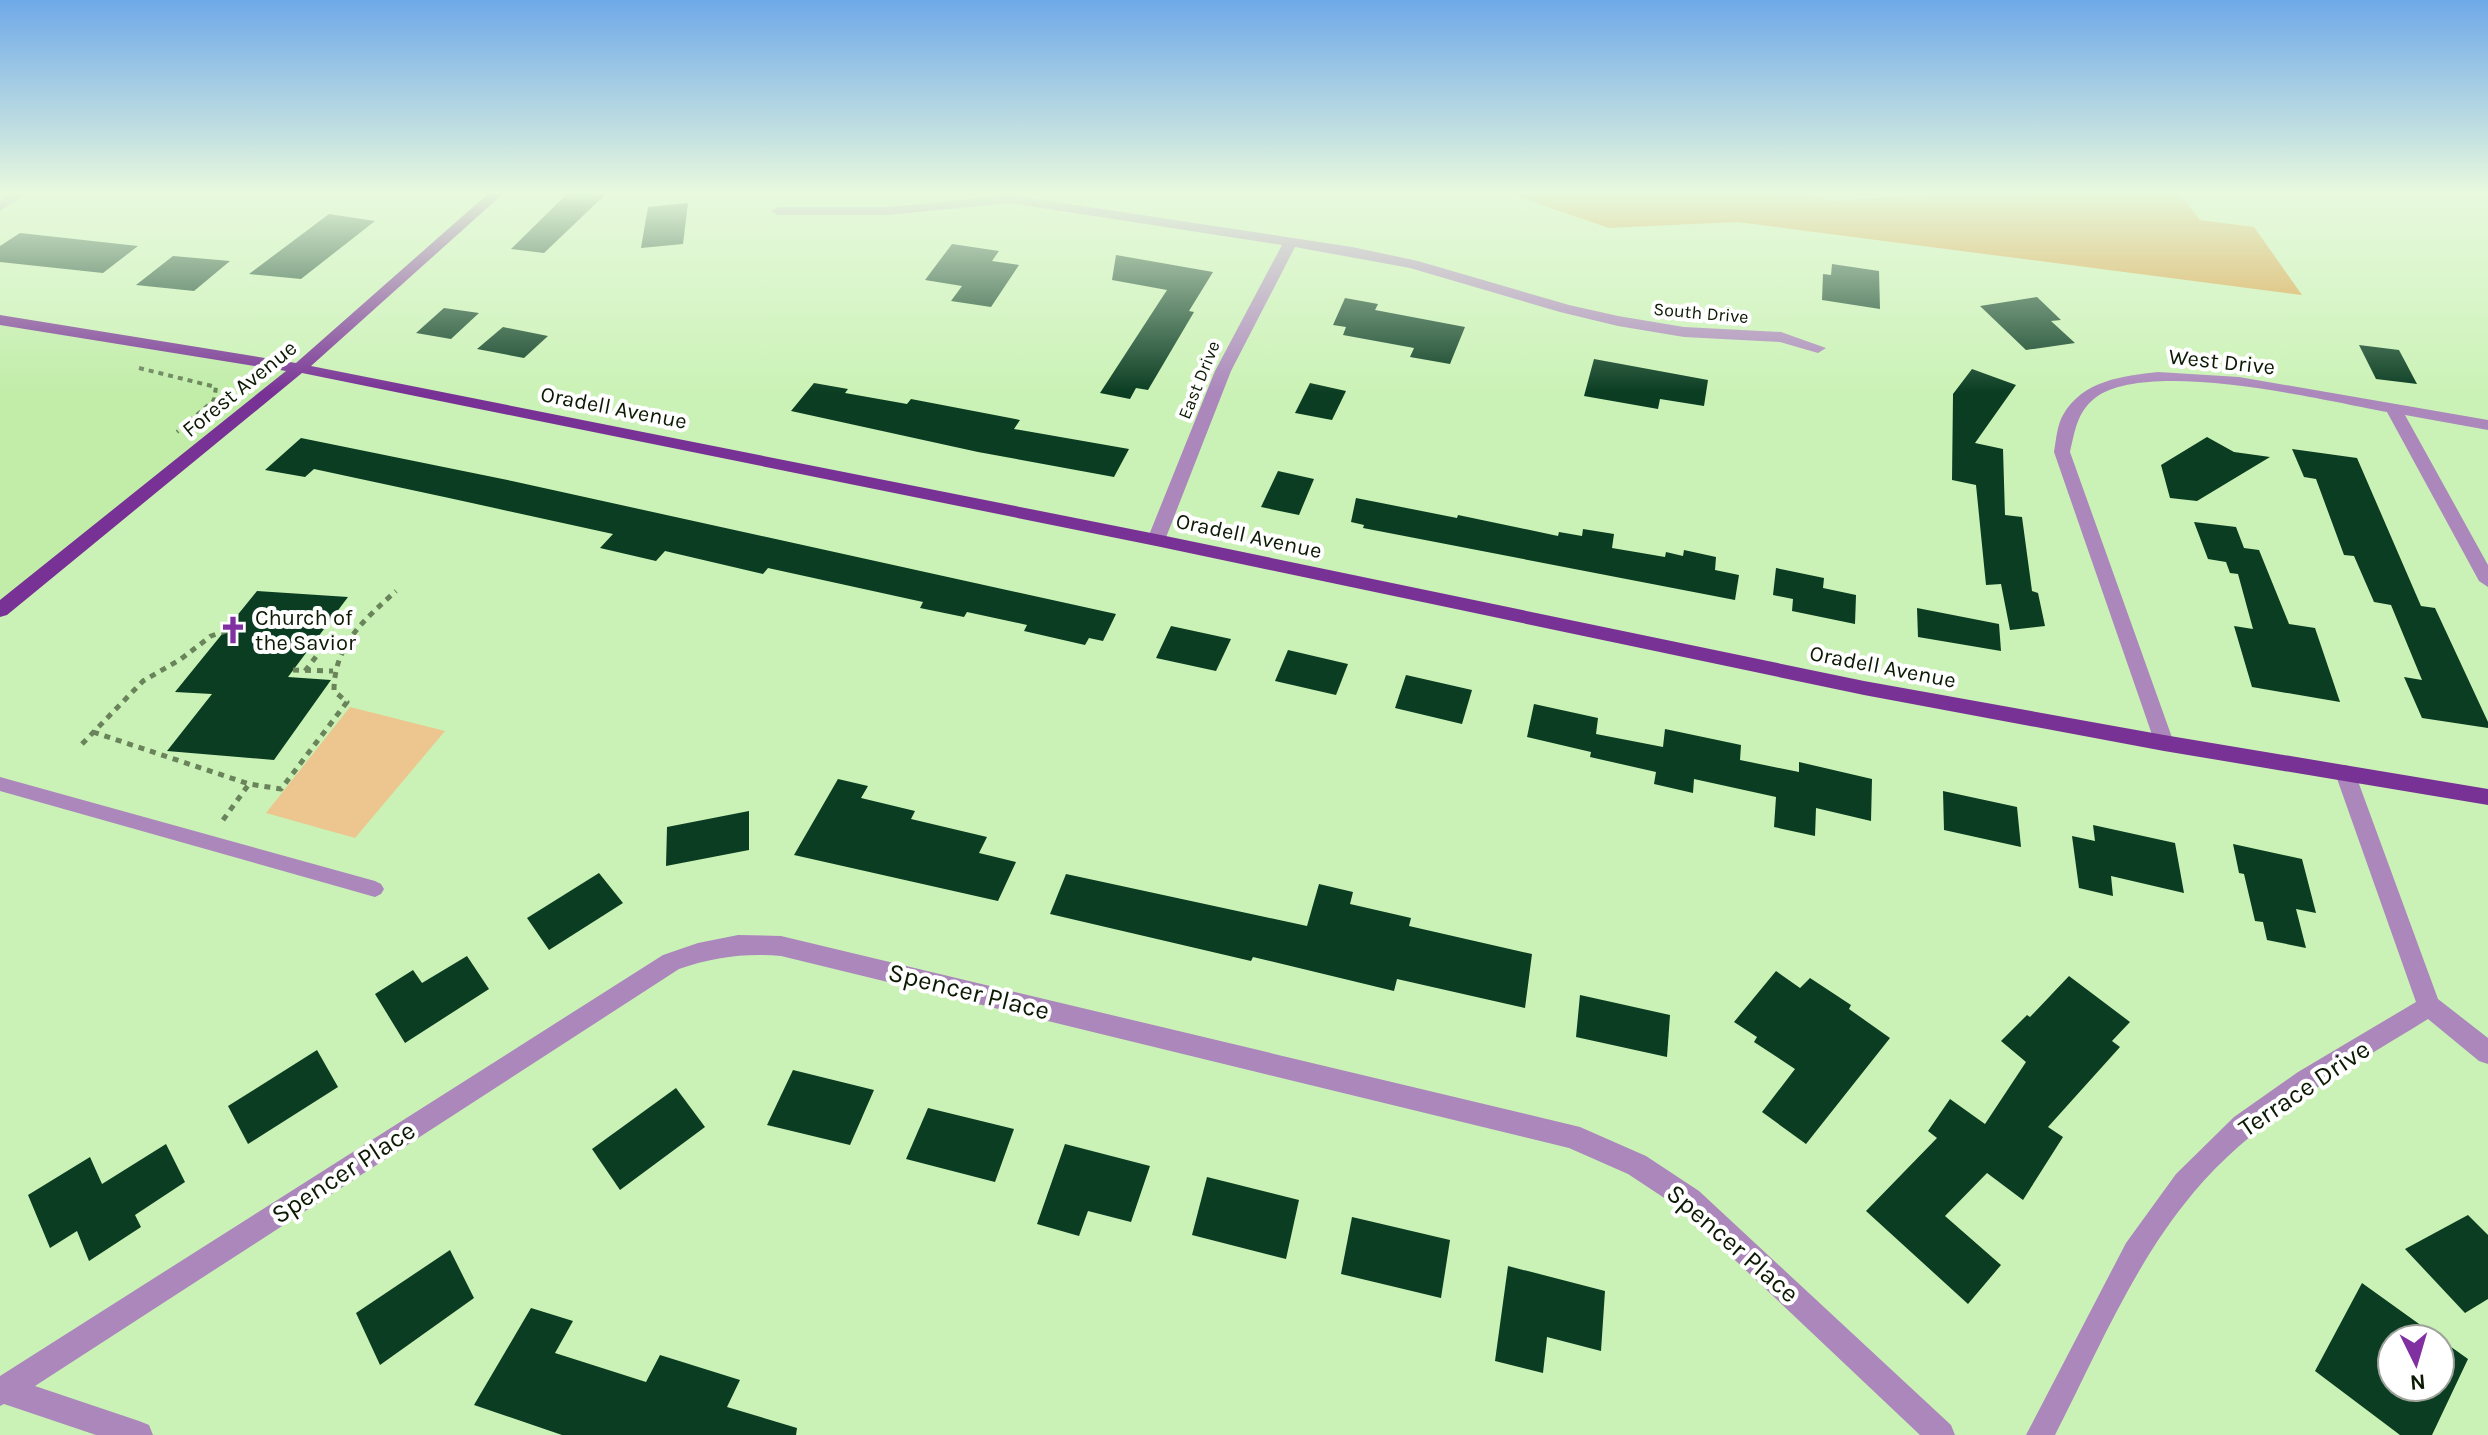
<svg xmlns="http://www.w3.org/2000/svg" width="2488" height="1435" viewBox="0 0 2488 1435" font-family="Karla,sans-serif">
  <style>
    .built { fill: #c1eda9 }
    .green { fill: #edc58e }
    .forest { fill: #d89a39 }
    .building { fill: #0a3d22 }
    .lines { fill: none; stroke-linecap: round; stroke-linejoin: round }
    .path-far1 { stroke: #69835a; stroke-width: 4; stroke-dasharray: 5 5; stroke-linecap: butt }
    .path { stroke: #69835a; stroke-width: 5; stroke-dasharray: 6 6; stroke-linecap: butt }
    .service { fill: #ab87bc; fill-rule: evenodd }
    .minor { fill: #ab87bc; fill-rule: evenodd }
    .primary { fill: #783295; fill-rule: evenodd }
    .labels { text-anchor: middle; stroke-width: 8; stroke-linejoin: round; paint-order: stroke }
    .far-street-label { font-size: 18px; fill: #0c1a04; stroke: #fff }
    .street-label { font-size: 22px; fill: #0c1a04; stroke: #fff }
    .poi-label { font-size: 22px; fill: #0c1a04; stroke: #fff; text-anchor: start }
    .near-street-label { font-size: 26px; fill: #0c1a04; stroke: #fff }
  </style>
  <rect width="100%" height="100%" fill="#cbf2b6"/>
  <g class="built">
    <polygon points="1801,192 1967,192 1832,201"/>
    <polygon points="0,320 299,368 0,611"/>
  </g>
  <polygon class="green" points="350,707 445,731 355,838 266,813"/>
  <polygon class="forest" points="1512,192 1801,192 1832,201 1967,192 2178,192 2200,220 2254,227 2302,295 1737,222 1609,228 1512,195"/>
  <g class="building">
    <polygon points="569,192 608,192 544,253 511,249"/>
    <polygon points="688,203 683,244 641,248 648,207"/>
    <polygon points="329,214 375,221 301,279 249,274"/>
    <polygon points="20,233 138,246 103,273 0,262 0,246"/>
    <polygon points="952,244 999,251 992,261 1019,265 991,307 951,301 962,286 925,280"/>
    <polygon points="1116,255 1213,272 1189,311 1194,312 1148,390 1136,388 1130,399 1100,393 1167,290 1112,280"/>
    <polygon points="173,256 230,261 194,291 136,285"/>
    <polygon points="1832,264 1879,271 1880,309 1822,300 1823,274 1831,275"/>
    <polygon points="2037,297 2061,320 2051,321 2075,343 2026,350 1980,306"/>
    <polygon points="1345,298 1378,304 1375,310 1465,327 1450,364 1410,357 1414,348 1343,335 1346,327 1333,325"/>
    <polygon points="444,308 479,313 451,339 416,333"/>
    <polygon points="503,327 548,336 524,358 477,349"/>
    <polygon points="2359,345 2399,350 2417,384 2376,379"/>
    <polygon points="1594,359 1708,380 1704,406 1660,399 1658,409 1584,396"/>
    <polygon points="1972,369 2016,385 1975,443 2003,449 2005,515 2022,517 2032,591 2038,593 2045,626 2010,630 2001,584 1986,585 1976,485 1952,480 1953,394"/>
    <polygon points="814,383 848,389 845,393 907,404 911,399 1020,420 1014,429 1129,449 1114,477 978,452 791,411"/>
    <polygon points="1310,383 1346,391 1332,420 1295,413"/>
    <polygon points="2207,437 2234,452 2270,457 2197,501 2170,498 2161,465"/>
    <polygon points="301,438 512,481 1116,614 1103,641 1089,638 1085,645 1024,631 1027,625 967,612 964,617 920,608 923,602 768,568 763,574 665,551 656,561 600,548 613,534 449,498 314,469 305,477 265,470"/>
    <polygon points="2292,449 2357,458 2421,606 2435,608 2488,722 2488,728 2422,718 2404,677 2422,680 2391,605 2374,602 2354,556 2344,555 2316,479 2304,477"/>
    <polygon points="1278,471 1314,479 1299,515 1261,507"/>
    <polygon points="1356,498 1457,518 1458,515 1558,536 1559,532 1582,536 1583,529 1614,534 1612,548 1665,557 1666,552 1683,556 1684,550 1716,557 1715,570 1739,575 1735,600 1363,528 1364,525 1351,522"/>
    <polygon points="2194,522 2236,527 2244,548 2259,550 2289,624 2315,628 2340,702 2252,687 2234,626 2253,629 2238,574 2230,573 2226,562 2208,559"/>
    <polygon points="1776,568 1824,578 1823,588 1856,595 1855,624 1792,611 1793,599 1773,595"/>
    <polygon points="257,591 348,597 288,677 331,680 274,760 167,751 212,694 175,692"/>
    <polygon points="1917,608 1999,624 2001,651 1918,637"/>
    <polygon points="1171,626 1231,639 1216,671 1156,658"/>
    <polygon points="1288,650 1348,664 1336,695 1275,681"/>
    <polygon points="1406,675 1472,690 1462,724 1395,708"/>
    <polygon points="1534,704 1598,718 1596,734 1663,747 1665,729 1741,745 1740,760 1799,772 1799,762 1872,779 1871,821 1816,808 1815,836 1774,827 1776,797 1694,779 1693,793 1654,784 1656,772 1590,757 1591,752 1527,737"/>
    <polygon points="838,779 868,786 861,798 915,811 911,819 987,837 979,853 1016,862 998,901 794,855"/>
    <polygon points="1943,791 2017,807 2021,847 1944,830"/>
    <polygon points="749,811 749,850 666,866 667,827"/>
    <polygon points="2093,825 2175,843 2184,893 2111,876 2113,896 2079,888 2072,836 2095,841"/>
    <polygon points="2233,844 2302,859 2316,913 2296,909 2306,948 2267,940 2263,922 2255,921 2244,874 2239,873"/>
    <polygon points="599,873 623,903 549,950 527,918"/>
    <polygon points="1066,874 1307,926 1319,884 1353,892 1350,904 1411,918 1409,926 1532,954 1525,1008 1397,979 1394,991 1253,957 1251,961 1050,914"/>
    <polygon points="467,956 489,989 405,1043 375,994 413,970 422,983"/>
    <polygon points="1776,971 1800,988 1810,978 1851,1005 1849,1009 1890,1038 1806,1144 1762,1112 1795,1069 1754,1042 1757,1037 1734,1022"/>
    <polygon points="2069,976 2130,1022 2112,1041 2120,1047 2048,1127 2063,1137 2023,1200 1987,1173 1945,1216 2001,1265 1968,1304 1866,1211 1937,1138 1928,1131 1950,1099 1985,1124 2026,1062 2001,1041 2027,1015 2030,1017"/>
    <polygon points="1580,995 1670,1015 1667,1057 1576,1037"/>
    <polygon points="317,1050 338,1087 248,1144 228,1106"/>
    <polygon points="793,1070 874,1090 850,1145 767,1125"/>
    <polygon points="676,1088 705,1127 620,1190 592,1149"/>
    <polygon points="928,1108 1014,1129 995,1182 906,1159"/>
    <polygon points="166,1144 185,1182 135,1215 141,1227 89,1261 77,1231 50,1248 28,1195 90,1157 102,1184"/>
    <polygon points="1065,1144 1150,1166 1131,1222 1088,1211 1079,1236 1037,1224"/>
    <polygon points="1207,1177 1299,1200 1286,1259 1192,1235"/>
    <polygon points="2468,1215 2488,1235 2488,1299 2465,1313 2405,1249"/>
    <polygon points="1352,1217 1450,1240 1441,1298 1341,1274"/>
    <polygon points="450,1250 474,1298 380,1365 356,1313"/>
    <polygon points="1508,1266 1605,1291 1601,1351 1547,1337 1543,1373 1495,1361"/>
    <polygon points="2362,1283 2440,1339 2392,1339 2392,1387 2440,1387 2440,1339 2468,1359 2432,1435 2400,1435 2315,1371"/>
    <polygon points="531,1308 573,1321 555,1353 646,1382 660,1355 740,1380 727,1407 797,1428 796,1435 562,1435 474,1405"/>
  </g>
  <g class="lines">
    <polyline class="path-far1" points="139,368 216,387 214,400 177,432"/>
    <g class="path">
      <polyline points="293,670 333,671"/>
      <polyline points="305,671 335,632"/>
      <polyline points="93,732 249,784"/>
      <polyline points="82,744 143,681 181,659 211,636 243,625"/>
      <path d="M223,820L249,784L281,789L347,702L334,691C334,645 364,620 396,591"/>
    </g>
    <polygon class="service" points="0,777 375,881 381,884 384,889 381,894 375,897 0,791"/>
    <g class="minor">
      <polygon points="13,192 30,192 0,211 0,201"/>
      <polygon points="1010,195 1352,247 1418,261 1569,305 1618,316 1684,327 1781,332 1826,348 1818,353 1780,342 1684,337 1618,326 1560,312 1410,268 1295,247 1231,371 1165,540 1156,546 1147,540 1215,371 1282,245 1010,203 888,215 778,215 771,211 778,207 888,207"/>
      <path d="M2158,372L2239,377L2488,420V430L2405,415L2488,565V587L2479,581L2387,412C2323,400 2148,358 2095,398C2077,412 2075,431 2070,452L2174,743L2171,749H2157L2054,452C2056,441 2057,425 2063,415C2083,380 2123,376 2158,372Z"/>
      <path d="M2345,765L2352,767L2355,773L2438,999L2488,1038V1064L2479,1061L2428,1019C2346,1070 2257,1117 2194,1192C2134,1263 2097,1353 2055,1435H2026L2126,1243L2176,1174L2234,1117L2298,1072L2416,1002L2335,773L2338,767Z"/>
      <path d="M738,935L781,936L1580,1127L1646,1156L1699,1191L1951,1425L1955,1435H1920L1681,1209L1628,1174L1569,1148L781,956C746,953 713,957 679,969L35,1386L139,1421L149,1425L153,1435H96L4,1404L0,1406V1376L663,955L698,943Z"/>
    </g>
    <polygon class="primary" points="490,192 505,192 311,366 1156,534 1864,681 2164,735 2488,789 2488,805 2164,751 1864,695 1156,546 302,373 7,615 0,617 0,600 286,371 0,325 0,315 296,363"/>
  </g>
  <linearGradient id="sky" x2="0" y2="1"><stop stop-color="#6fa9e8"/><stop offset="0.49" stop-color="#e8f9de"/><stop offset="1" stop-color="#e8f9de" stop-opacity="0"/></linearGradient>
  <rect width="2488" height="393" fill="url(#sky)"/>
  <defs>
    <symbol id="church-bare" viewBox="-9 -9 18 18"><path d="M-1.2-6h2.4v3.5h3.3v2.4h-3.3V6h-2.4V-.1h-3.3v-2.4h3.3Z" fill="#8030a0" stroke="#fff" stroke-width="2.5" paint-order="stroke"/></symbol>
  </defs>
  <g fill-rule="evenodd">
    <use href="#church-bare" x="213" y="610" width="40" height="40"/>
  </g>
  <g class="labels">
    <g class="far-street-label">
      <text transform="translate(1701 313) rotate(5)" y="6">South Drive</text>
      <text transform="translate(1199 380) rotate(-68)" y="6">East Drive</text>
    </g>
    <g class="street-label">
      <text transform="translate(2222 361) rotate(6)" y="8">West Drive</text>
      <text transform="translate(239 388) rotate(-39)" y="8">Forest Avenue</text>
      <text transform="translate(614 407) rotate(11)" y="8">Oradell Avenue</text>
      <text transform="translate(1249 535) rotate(12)" y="8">Oradell Avenue</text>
      <text transform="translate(1883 666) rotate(11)" y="8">Oradell Avenue</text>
    </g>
    <g class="poi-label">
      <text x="255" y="625">Church of<tspan x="255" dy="25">the Savior</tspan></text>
    </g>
    <g class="near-street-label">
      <text transform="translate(969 991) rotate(14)" y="9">Spencer Place</text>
      <text transform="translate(2304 1088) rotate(-34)" y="9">Terrace Drive</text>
      <text transform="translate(343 1172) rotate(-33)" y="9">Spencer Place</text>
      <text transform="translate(1733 1243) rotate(41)" y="9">Spencer Place</text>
    </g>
  </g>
  <g transform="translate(2416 1363) rotate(175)"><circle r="38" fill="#ffffff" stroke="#9ea39b" stroke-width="2"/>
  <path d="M0-6L14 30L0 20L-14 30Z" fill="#8030a0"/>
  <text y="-12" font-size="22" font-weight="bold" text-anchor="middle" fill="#0c1a04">N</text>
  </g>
</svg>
